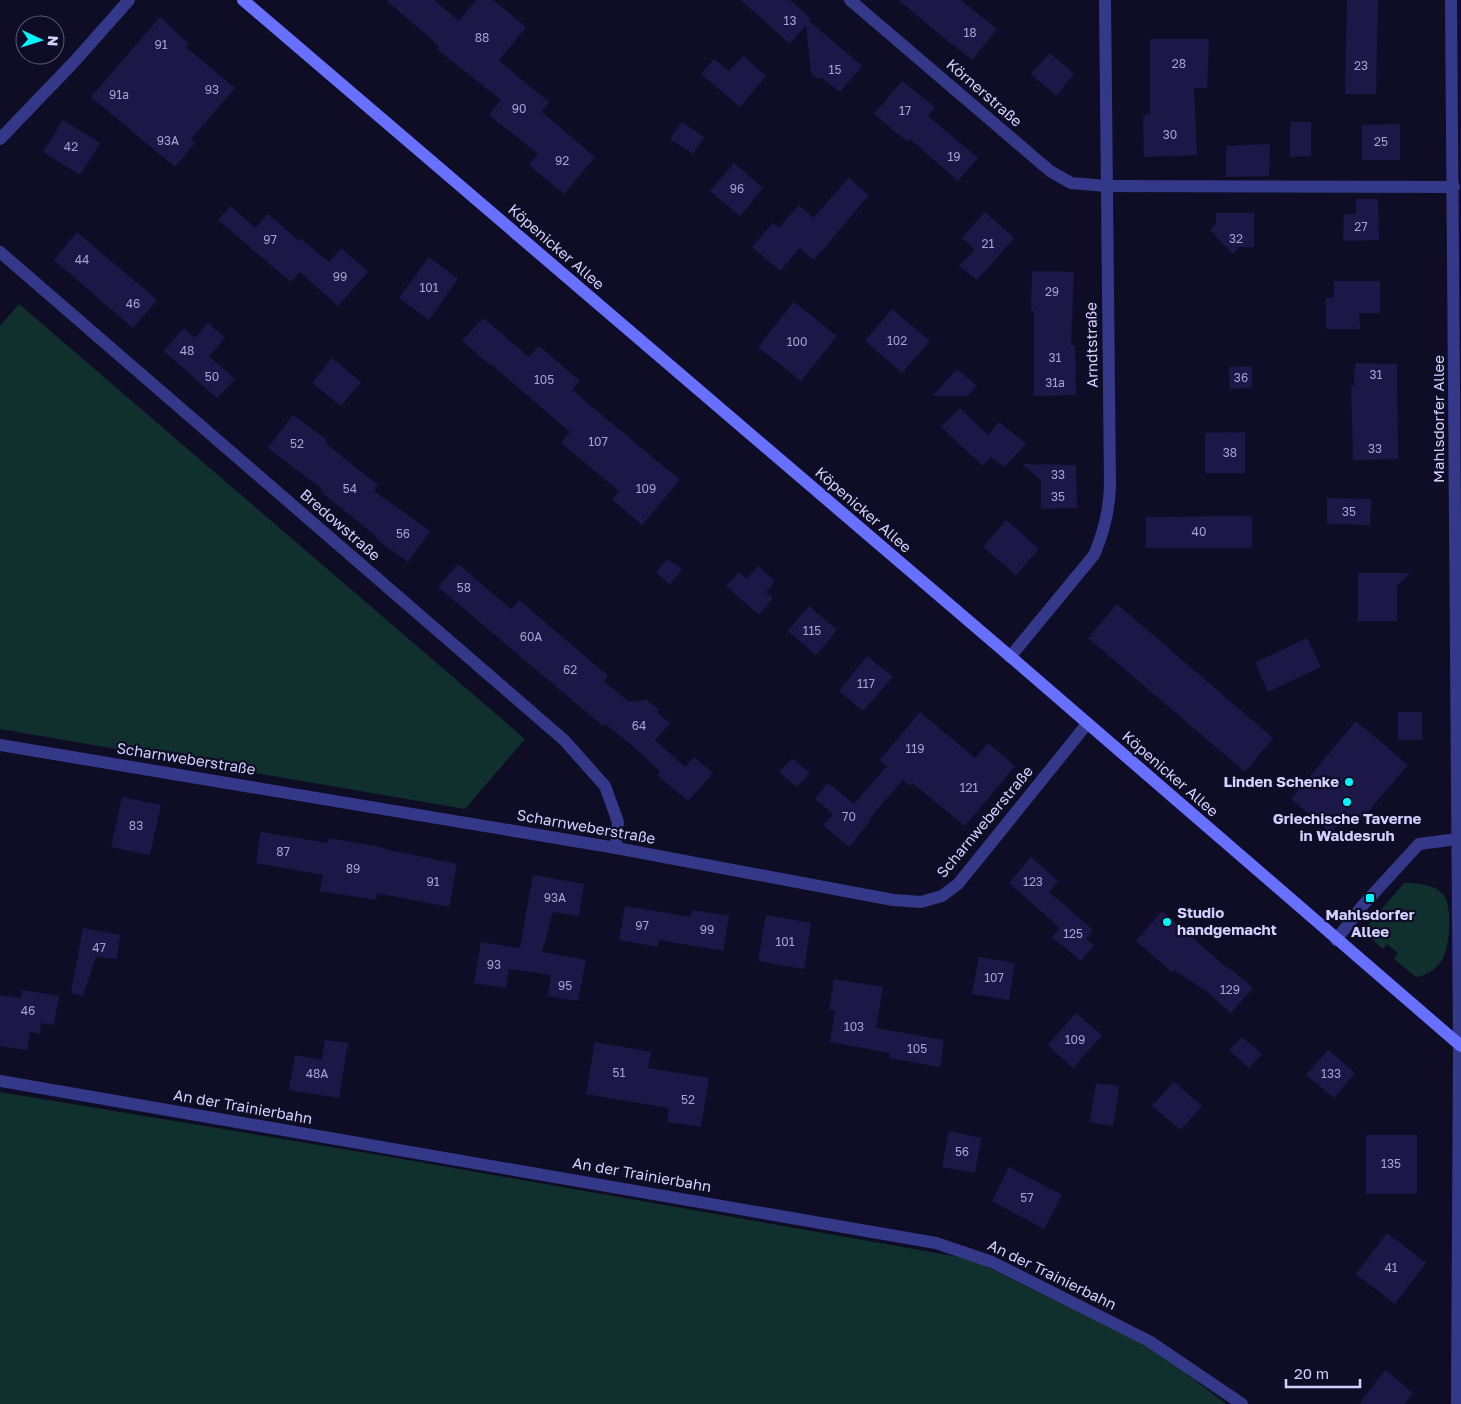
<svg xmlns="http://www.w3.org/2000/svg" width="1461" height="1404" viewBox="0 0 1461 1404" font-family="'Golos Text',sans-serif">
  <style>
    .green { fill: #0f302c }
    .building { fill: #1d1748 }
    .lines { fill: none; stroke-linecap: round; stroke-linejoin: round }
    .lane { stroke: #343888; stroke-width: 12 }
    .street { stroke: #343888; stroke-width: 12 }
    .secondary { stroke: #6870ff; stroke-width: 12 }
    .poi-dot { fill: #00f7fc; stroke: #0f0d25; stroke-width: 2 }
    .labels { text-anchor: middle; stroke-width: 4.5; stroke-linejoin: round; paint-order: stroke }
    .number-label { font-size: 12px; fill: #a6a2d1 }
    .street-label { font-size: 15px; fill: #d3d1ff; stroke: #0f0d25 }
    .poi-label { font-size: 15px; font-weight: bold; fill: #d3d1ff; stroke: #0f0d25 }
  </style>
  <rect width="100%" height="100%" fill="#0f0d25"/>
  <g class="green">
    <polygon points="19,304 525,739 465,809 0,729 0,326"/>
    <path d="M1404,883C1416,883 1434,884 1443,894C1453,906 1450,945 1443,958C1439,967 1427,976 1416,977L1394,959L1398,953L1387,944L1383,949L1365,933V929Z"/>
    <polygon points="0,1092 391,1157 971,1259 1156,1350 1226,1404 0,1404"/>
  </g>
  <g class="building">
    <polygon points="386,0 434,0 459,21 476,0 493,0 526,27 499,61 549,102 542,112 595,157 564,194 529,165 538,154 489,115 501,100 437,49 439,46"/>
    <polygon points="741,0 790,0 811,19 809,21 862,66 840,92 822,78 817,78 811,73 806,25 790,44"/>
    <polygon points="899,0 961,0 997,29 972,60 927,24"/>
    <polygon points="1347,0 1378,0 1376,94 1345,94"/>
    <polygon points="160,17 189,44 186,47 235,88 191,139 195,143 175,167 91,97"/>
    <polygon points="1150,39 1209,39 1207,88 1194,88 1197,155 1144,157 1143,115 1150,114"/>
    <polygon points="1050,53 1074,74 1056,96 1031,74"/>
    <polygon points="743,56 766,76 740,107 701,74 714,59 729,71"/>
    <polygon points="902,81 935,107 928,116 978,158 958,181 910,139 908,142 874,114"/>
    <polygon points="63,120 100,143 80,175 43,152"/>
    <polygon points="682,122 704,137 693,154 670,139"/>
    <polygon points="1290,122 1311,122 1311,156 1290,157"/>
    <polygon points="1400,124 1400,160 1362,160 1362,125"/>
    <polygon points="1270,144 1269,176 1226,177 1226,146"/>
    <polygon points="734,163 763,188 740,216 710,191"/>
    <polygon points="849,178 869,195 814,260 800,248 780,271 752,247 773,223 779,228 799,205 813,218"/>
    <polygon points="1356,199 1378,199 1379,240 1343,241 1344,214 1356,214"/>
    <polygon points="231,206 255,228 268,214 299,241 301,239 329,262 341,248 368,272 338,306 300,272 291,282 218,220"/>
    <polygon points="985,212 1014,238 977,280 959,266 975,250 962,238"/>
    <polygon points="1216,213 1254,213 1254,247 1239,247 1233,254 1210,230 1216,224"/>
    <polygon points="77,232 157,300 133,328 54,260"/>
    <polygon points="429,257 458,279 429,320 399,298"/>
    <polygon points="1032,271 1074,272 1071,345 1075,345 1076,395 1034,396 1034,311 1031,311"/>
    <polygon points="1334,281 1380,281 1380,313 1359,313 1360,329 1326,329 1326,298 1334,298"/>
    <polygon points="794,302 837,336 801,381 758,347"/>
    <polygon points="892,309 930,341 902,373 865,341"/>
    <polygon points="483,318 529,357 539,346 580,381 572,390 680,480 642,525 612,499 619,491 561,443 570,432 491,364 490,365 462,341"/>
    <polygon points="208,323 225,338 209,356 235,379 217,398 164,351 184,328 195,338"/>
    <polygon points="332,358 361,382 341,406 312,383"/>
    <polygon points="1355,363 1397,364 1398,459 1353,460 1351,386 1354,386"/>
    <polygon points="1252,366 1252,388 1230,389 1229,367"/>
    <polygon points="957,369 977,386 968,396 932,396"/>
    <polygon points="960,408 988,435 999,422 1026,444 1004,467 991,457 983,466 941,427"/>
    <polygon points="293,415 327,440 325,443 378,485 374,491 430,531 408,562 375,538 376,536 321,492 323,490 268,448"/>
    <polygon points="1245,432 1245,473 1205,473 1205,433"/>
    <polygon points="1022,464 1076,465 1077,508 1041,509 1041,480"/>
    <polygon points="1327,498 1371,499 1370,525 1327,524"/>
    <polygon points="1252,516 1252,548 1146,548 1146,517"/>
    <polygon points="1006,520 1039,549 1016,575 983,547"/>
    <polygon points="668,559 682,569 670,585 656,572"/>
    <polygon points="458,564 511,609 519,600 608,676 604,681 629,702 647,700 658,709 658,713 670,723 655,740 685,767 694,757 713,773 688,801 657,775 660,771 628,742 605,724 603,726 438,587"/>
    <polygon points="758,566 775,581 766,592 773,598 759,615 726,586 739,572 747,579"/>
    <polygon points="1358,573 1410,573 1397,586 1397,621 1358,621"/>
    <polygon points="1117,604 1273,738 1245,772 1088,638"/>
    <polygon points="809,606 837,630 816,655 788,631"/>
    <polygon points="1307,638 1321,667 1268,692 1255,663"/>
    <polygon points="867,656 893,677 863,711 839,691"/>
    <polygon points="920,712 975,758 988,743 1015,766 965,826 912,783 910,786 903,780 869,819 871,820 849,847 823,825 833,814 815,799 828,783 854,804 887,766 880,760"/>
    <rect x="1398" y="712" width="24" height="28"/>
    <polygon points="1356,721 1408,765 1359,822 1348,813 1331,833 1291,799"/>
    <polygon points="792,758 810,773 797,787 779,772"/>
    <polygon points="122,797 161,805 150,855 111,847"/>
    <polygon points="261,832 328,843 329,838 385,848 385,849 457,864 449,907 377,893 376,900 320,891 323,875 256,863"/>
    <polygon points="1031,857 1058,881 1049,892 1093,930 1086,939 1094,945 1081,961 1052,937 1060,928 1009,883"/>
    <polygon points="533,875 584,884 579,916 553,912 542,952 586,960 578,1001 548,996 551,975 509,969 506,988 474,983 481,942 520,948"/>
    <polygon points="625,906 691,917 692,910 729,916 723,951 659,940 658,947 619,940"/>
    <polygon points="1162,911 1227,968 1228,967 1253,988 1231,1013 1206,991 1174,970 1172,972 1136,941"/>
    <polygon points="766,915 811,923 804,969 758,961"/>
    <polygon points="83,928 120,935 117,959 96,957 83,996 71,993"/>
    <polygon points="979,957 1015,963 1009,1000 972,994"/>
    <polygon points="834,979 883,987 876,1028 944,1040 940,1067 890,1058 890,1053 830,1042 835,1011 829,1010"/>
    <polygon points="22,990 59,996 54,1025 41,1023 40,1034 30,1032 27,1050 0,1046 0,995 21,998"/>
    <polygon points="1076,1013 1102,1035 1073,1068 1048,1045"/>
    <polygon points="1242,1037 1262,1054 1249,1068 1229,1050"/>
    <polygon points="325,1040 348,1043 339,1098 289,1090 295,1055 322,1060"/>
    <polygon points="595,1042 651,1052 648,1068 709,1078 701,1127 667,1122 669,1108 586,1094"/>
    <polygon points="1328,1050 1355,1073 1334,1098 1306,1075"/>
    <polygon points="1174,1082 1202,1106 1181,1130 1152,1106"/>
    <polygon points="1096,1083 1119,1086 1113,1126 1090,1122"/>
    <polygon points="949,1131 981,1138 975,1173 942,1167"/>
    <rect x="1366" y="1135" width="51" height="59"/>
    <polygon points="1009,1167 1062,1195 1044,1229 992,1201"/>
    <polygon points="1387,1233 1426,1263 1395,1304 1356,1274"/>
    <polygon points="1385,1370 1413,1393 1404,1404 1359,1404"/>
  </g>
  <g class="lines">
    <g class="lane">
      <polyline points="1106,186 1454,187"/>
      <polyline points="0,1081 936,1243 992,1262 1149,1341 1242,1404"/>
    </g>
    <g class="street">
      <polyline points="850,0 1050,171 1071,183 1106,186"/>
      <polyline points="1451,0 1459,1045 1457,1404"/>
      <polyline points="0,139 74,62 129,0"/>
      <polyline points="0,252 564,740 605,786 618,822 616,848"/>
      <path d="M1010,657L1094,555C1104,532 1109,512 1110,487L1105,0"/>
      <polyline points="0,745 616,848 893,900 921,902 942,896 958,884 1087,724"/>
      <polyline points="1336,940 1363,905 1419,844 1457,839"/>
    </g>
    <polyline class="secondary" points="243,0 1019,664 1461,1046"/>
  </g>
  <g class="poi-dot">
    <circle cx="1349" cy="782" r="5"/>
    <circle cx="1347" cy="802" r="5"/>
    <rect x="1365" y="893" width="10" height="10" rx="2.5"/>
    <circle cx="1167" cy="922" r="5"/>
  </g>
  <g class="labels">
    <g class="number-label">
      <text x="790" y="25">13</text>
      <text x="970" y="37">18</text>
      <text x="482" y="42">88</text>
      <text x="161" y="49">91</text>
      <text x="1179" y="68">28</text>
      <text x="1361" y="70">23</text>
      <text x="835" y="74">15</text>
      <text x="212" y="94">93</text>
      <text x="119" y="99">91a</text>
      <text x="519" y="113">90</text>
      <text x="905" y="115">17</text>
      <text x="1170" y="139">30</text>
      <text x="168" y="145">93A</text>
      <text x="1381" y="146">25</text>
      <text x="71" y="151">42</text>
      <text x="954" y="161">19</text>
      <text x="562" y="165">92</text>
      <text x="737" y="193">96</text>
      <text x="1361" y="231">27</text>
      <text x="1236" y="243">32</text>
      <text x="270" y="244">97</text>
      <text x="988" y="248">21</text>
      <text x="82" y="264">44</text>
      <text x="340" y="281">99</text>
      <text x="429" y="292">101</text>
      <text x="1052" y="296">29</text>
      <text x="133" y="308">46</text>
      <text x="897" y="345">102</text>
      <text x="797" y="346">100</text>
      <text x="187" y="355">48</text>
      <text x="1055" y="362">31</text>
      <text x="1376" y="379">31</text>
      <text x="212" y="381">50</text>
      <text x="1241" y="382">36</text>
      <text x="544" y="384">105</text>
      <text x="1055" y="387">31a</text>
      <text x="598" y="446">107</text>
      <text x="297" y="448">52</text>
      <text x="1375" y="453">33</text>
      <text x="1230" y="457">38</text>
      <text x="1058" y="479">33</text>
      <text x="350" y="493">54</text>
      <text x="646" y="493">109</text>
      <text x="1058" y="501">35</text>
      <text x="1349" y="516">35</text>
      <text x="1199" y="536">40</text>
      <text x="403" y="538">56</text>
      <text x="464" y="592">58</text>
      <text x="812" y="635">115</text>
      <text x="531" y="641">60A</text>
      <text x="570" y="674">62</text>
      <text x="866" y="688">117</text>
      <text x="639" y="730">64</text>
      <text x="915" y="753">119</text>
      <text x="969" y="792">121</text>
      <text x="849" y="821">70</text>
      <text x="136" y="830">83</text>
      <text x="283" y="856">87</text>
      <text x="353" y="873">89</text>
      <text x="433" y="886">91</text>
      <text x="1033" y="886">123</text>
      <text x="555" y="902">93A</text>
      <text x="642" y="930">97</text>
      <text x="707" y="934">99</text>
      <text x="1073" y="938">125</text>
      <text x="785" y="946">101</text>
      <text x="99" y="952">47</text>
      <text x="494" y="969">93</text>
      <text x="994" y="982">107</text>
      <text x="565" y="990">95</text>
      <text x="1230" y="994">129</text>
      <text x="28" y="1015">46</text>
      <text x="854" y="1031">103</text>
      <text x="1075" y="1044">109</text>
      <text x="917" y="1053">105</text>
      <text x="619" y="1077">51</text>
      <text x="317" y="1078">48A</text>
      <text x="1331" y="1078">133</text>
      <text x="688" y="1104">52</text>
      <text x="962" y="1156">56</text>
      <text x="1391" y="1168">135</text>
      <text x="1027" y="1202">57</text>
      <text x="1391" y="1272">41</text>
    </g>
    <g class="street-label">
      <text transform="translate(984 93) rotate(41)" y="5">Körnerstraße</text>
      <text transform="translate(556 247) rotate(41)" y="5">Köpenicker Allee</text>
      <text transform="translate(1092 345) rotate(-91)" y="5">Arndtstraße</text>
      <text transform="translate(1439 419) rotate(-90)" y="5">Mahlsdorfer Allee</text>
      <text transform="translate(863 510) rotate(41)" y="5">Köpenicker Allee</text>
      <text transform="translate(340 525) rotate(41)" y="5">Bredowstraße</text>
      <text transform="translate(186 759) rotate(9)" y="5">Scharnweberstraße</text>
      <text transform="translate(1170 774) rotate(41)" y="5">Köpenicker Allee</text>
      <text transform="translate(985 822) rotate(-50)" y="5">Scharnweberstraße</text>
      <text transform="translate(586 827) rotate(10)" y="5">Scharnweberstraße</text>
      <text transform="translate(243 1107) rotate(10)" y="5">An der Trainierbahn</text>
      <text transform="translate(642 1175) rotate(10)" y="5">An der Trainierbahn</text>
      <text transform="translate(1052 1275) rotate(26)" y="5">An der Trainierbahn</text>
    </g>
    <g class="poi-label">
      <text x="1339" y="787" text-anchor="end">Linden Schenke</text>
      <text x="1347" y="824">Griechische Taverne<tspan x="1347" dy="17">in Waldesruh</tspan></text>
      <text x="1177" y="918" text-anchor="start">Studio<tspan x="1177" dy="17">handgemacht</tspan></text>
      <text x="1370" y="920">Mahlsdorfer<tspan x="1370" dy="17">Allee</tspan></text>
    </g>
  </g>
  <g transform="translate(40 40) rotate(94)"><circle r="24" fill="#0f0d25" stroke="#5d5b7c"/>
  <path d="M0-4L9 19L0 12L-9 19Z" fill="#00f7fc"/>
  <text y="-8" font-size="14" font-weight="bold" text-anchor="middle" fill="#d3d1ff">N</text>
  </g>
  <path d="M1286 1379v8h74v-8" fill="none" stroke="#d3d1ff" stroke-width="2.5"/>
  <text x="1294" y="1379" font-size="15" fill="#d3d1ff" stroke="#0f0d25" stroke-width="4" paint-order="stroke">20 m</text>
</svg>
